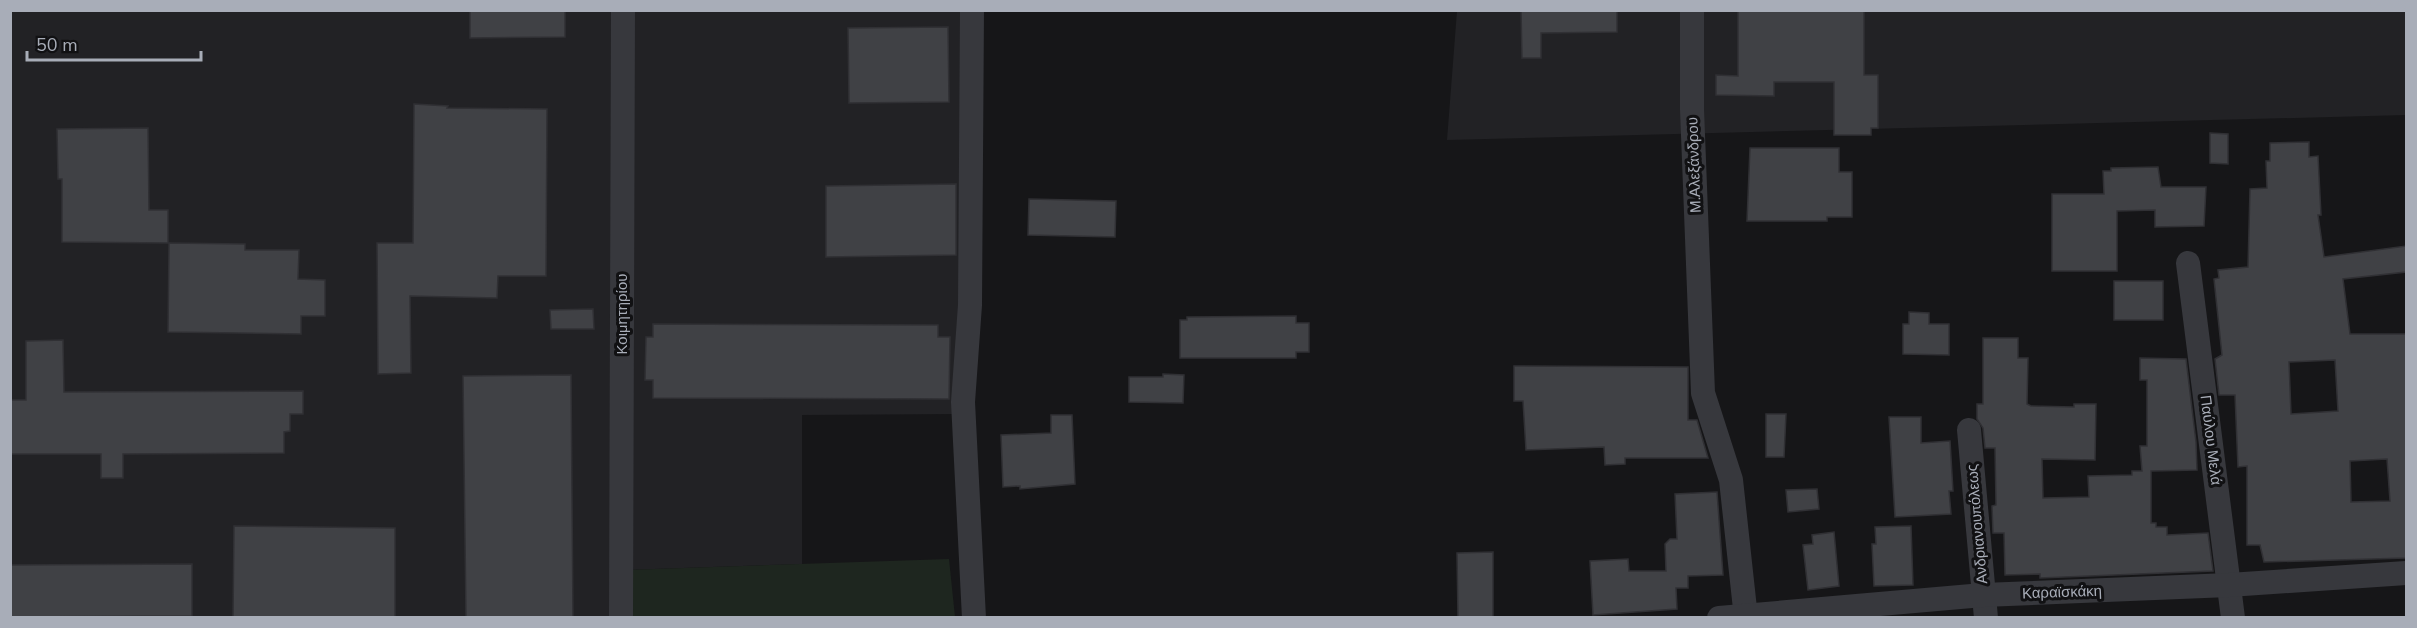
<svg xmlns="http://www.w3.org/2000/svg" width="2417" height="628" viewBox="0 0 2417 628" font-family="'Nunito Sans',sans-serif">
  <style>
    .built { fill: #222225 }
    .green { fill: #1e261f }
    .building { fill: #404145; stroke: #303034; stroke-width: 1.5; fill-rule: evenodd }
    .lines { fill: none; stroke-linecap: round; stroke-linejoin: round }
    .minor { stroke: #37383d; stroke-width: 24 }
    .labels { text-anchor: middle; stroke-width: 6; stroke-linejoin: round; paint-order: stroke }
    .street-label { font-size: 15px; fill: #a8adb8; stroke: #111113 }
  </style>
  <rect width="100%" height="100%" fill="#161618"/>
  <g class="built">
    <polygon points="10,11 614,11 614,617 11,617"/>
    <polygon points="627,11 963,11 959,414 802,415 802,564 626,570"/>
    <polygon points="1457,11 2406,11 2406,115 1447,140"/>
  </g>
  <polygon class="green" points="949,559 955,617 627,617 626,570"/>
  <g class="building">
    <polygon points="470,10 565,10 565,37 470,38"/>
    <polygon points="1521,10 1617,10 1617,32 1541,33 1541,58 1522,58"/>
    <polygon points="1738,10 1864,10 1864,75 1878,75 1878,128 1871,128 1871,135 1834,135 1834,82 1774,82 1774,96 1716,95 1716,75 1738,76"/>
    <polygon points="948,27 949,102 849,103 848,28"/>
    <polygon points="414,104 448,106 447,108 547,109 546,276 498,276 497,298 410,296 411,373 378,374 377,243 413,243"/>
    <polygon points="148,128 149,210 168,210 168,243 62,242 62,179 58,179 57,129"/>
    <polygon points="2210,133 2228,134 2228,164 2210,163"/>
    <path d="M2309,142V157L2318,156L2321,215H2318L2324,257L2406,246V272L2343,279L2350,334H2406V558L2264,562L2260,545H2247V466L2238,467L2235,395H2219L2215,359L2222,355L2214,279L2219,278L2218,270L2248,267L2250,189L2267,188L2266,161H2270V143ZM2335,360L2338,411L2291,414L2289,362ZM2387,459L2390,501L2351,502L2350,461Z"/>
    <polygon points="1750,148 1839,148 1839,172 1852,172 1852,217 1827,217 1827,221 1747,221"/>
    <polygon points="2158,167 2161,187 2206,187 2204,226 2155,227 2155,210 2117,211 2117,271 2052,271 2052,194 2104,194 2103,171 2111,171 2111,168"/>
    <polygon points="956,184 956,255 826,257 826,186"/>
    <polygon points="1029,199 1116,201 1115,237 1028,235"/>
    <polygon points="169,243 245,244 245,250 299,250 298,279 325,280 325,316 301,316 301,334 168,332"/>
    <rect x="2114" y="281" width="49" height="39"/>
    <polygon points="593,309 594,329 551,329 550,310"/>
    <polygon points="1909,312 1929,313 1929,324 1949,324 1949,355 1903,354 1903,324 1909,324"/>
    <polygon points="1296,316 1296,323 1309,323 1309,352 1296,352 1296,358 1180,358 1180,320 1187,320 1187,317"/>
    <polygon points="653,324 938,325 938,337 950,337 949,399 653,398 653,380 645,380 646,337 653,337"/>
    <polygon points="1983,338 2018,338 2018,358 2028,358 2027,404 2031,406 2074,407 2074,404 2096,404 2095,460 2042,459 2043,498 2089,497 2088,476 2132,475 2132,471 2142,471 2140,446 2147,446 2147,380 2140,380 2140,358 2186,359 2196,442 2197,470 2151,471 2151,523 2156,523 2156,527 2167,527 2167,535 2208,533 2213,571 2040,578 2040,574 2005,575 2004,533 1993,533 1992,506 1996,505 1995,448 1985,448 1983,428 1977,419 1977,404 1983,404"/>
    <polygon points="63,340 64,392 303,391 303,414 290,414 290,431 284,432 284,453 123,454 123,478 101,478 101,454 10,454 10,400 26,400 26,341"/>
    <polygon points="1514,366 1688,367 1688,420 1697,420 1708,458 1625,458 1625,464 1605,465 1604,447 1526,450 1523,401 1514,401"/>
    <polygon points="1163,374 1184,375 1183,403 1129,402 1129,377 1163,377"/>
    <polygon points="571,375 573,618 466,618 463,376"/>
    <polygon points="1766,414 1786,414 1784,457 1766,457"/>
    <polygon points="1051,415 1072,415 1075,484 1020,489 1020,486 1003,487 1001,435 1051,433"/>
    <polygon points="1889,417 1921,417 1921,443 1950,441 1953,491 1949,491 1951,514 1895,517"/>
    <polygon points="1817,489 1819,509 1788,512 1786,490"/>
    <polygon points="1717,492 1723,575 1688,576 1688,588 1676,588 1677,609 1593,615 1590,561 1628,559 1629,571 1666,571 1665,544 1670,539 1677,539 1675,494"/>
    <polygon points="234,526 395,528 395,618 233,617"/>
    <polygon points="1911,526 1913,585 1874,586 1872,544 1876,544 1875,527"/>
    <polygon points="1834,532 1839,586 1808,590 1803,545 1813,544 1812,535"/>
    <polygon points="1493,552 1493,618 1458,618 1457,553"/>
    <polygon points="192,564 192,616 10,617 10,565"/>
  </g>
  <g class="lines">
    <g class="minor">
      <polyline points="972,10 970,305 963,402 974,618"/>
      <polyline points="1692,10 1692,109 1703,393 1731,480 1746,618"/>
      <polyline points="2188,263 2233,618"/>
      <polyline points="1969,430 1986,618"/>
      <polyline points="621,618 623,10"/>
      <polyline points="1719,618 1983,595 2229,585 2406,573"/>
    </g>
  </g>
  <g class="labels">
    <g class="street-label">
      <text transform="translate(1694 165) rotate(-92)" y="5">Μ.Αλεξάνδρου</text>
      <text transform="translate(622 314) rotate(-90)" y="5">Κοιμητηρίου</text>
      <text transform="translate(2211 440) rotate(83)" y="5">Παύλου Μελά</text>
      <text transform="translate(1977 524) rotate(-95)" y="5">Ανδριανουπόλεως</text>
      <text transform="translate(2062 592) rotate(-2)" y="5">Καραϊσκάκη</text>
    </g>
  </g>
  <rect width="2417" height="628" fill="none" stroke="#a8adb8" stroke-width="24"/>
  <path d="M27 51v9h174v-9" fill="none" stroke="#a8adb8" stroke-width="3"/>
  <text x="36" y="51" font-size="18" fill="#a8adb8" stroke="#111113" stroke-width="4.5" paint-order="stroke">50 m</text>
</svg>
